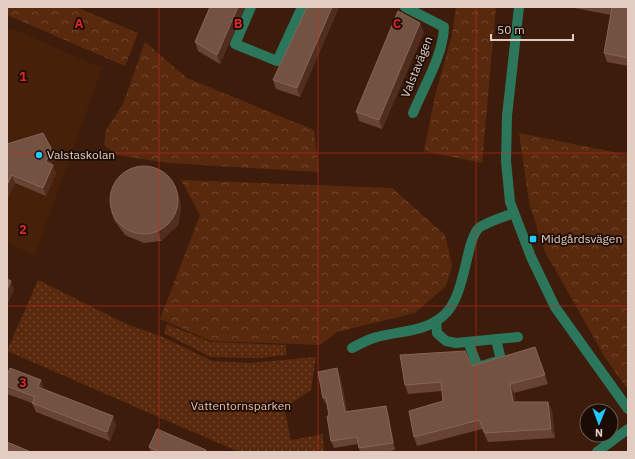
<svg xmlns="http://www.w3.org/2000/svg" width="635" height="459" viewBox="0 0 635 459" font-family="'IBM Plex Sans',sans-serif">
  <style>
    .built { fill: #47200a }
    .forest { fill: url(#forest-crowns) }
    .park { fill: url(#park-dots) }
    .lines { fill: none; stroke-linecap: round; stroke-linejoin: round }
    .minor { stroke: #2c765c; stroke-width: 10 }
    .wall { fill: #664333 }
    .shaded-wall { fill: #502d1c }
    .building { fill: #745242; stroke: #856556 }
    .grid { fill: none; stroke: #d62828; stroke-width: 1; stroke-opacity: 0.55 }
    .poi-dot { fill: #24c9fe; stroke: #1a0b05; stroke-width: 1.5 }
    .labels { text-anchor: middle; stroke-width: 3.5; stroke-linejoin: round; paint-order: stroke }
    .street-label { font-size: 12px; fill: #e3cdc3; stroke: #1a0b05 }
    .poi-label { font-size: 12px; fill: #e3cdc3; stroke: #1a0b05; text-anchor: start }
    .park-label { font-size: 12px; fill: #efbfa9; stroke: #1a0b05 }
    .grid-label { font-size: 13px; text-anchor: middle; font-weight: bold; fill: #d62828; stroke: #1a0b05; stroke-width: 3.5; stroke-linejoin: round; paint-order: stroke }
  </style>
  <defs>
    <pattern id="forest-crowns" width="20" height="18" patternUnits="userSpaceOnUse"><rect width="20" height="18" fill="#59290d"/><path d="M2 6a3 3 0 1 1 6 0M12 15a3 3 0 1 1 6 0" fill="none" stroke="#71472f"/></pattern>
    <pattern id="park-dots" width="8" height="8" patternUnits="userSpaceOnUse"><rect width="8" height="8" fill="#59290d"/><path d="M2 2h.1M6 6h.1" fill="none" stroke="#71472f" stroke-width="1.8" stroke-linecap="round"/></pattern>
  </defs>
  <rect width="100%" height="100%" fill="#3d1c0b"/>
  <polygon class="built" points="7,30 16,30 102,68 35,255 7,243"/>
  <g class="forest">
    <polygon points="7,7 76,7 138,33 125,66 7,15"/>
    <polygon points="456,7 496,7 482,163 424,151 435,96 452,35"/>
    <polygon points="145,42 187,78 314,130 319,172 168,163 116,155 104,145 106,130 123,104"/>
    <polygon points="519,133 628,155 628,390 606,359 544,250 529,202"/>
    <polygon points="181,180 392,188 445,235 452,265 446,286 415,313 337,332 320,345 211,341 160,319 200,215"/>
  </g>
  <g class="park">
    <polygon points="38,280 124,323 163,337 212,361 251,363 316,357 311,390 284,408 291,440 323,434 324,452 239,452 7,351"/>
    <polygon points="167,324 211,342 286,345 286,355 260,358 210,357 164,333"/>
  </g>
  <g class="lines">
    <g class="minor">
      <polyline points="251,7 235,44 277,61 302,7"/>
      <path d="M405,7L444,27C443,56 424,86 413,113"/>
      <polyline points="519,7 507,116 506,161 510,202 531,257 555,307 628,409"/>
      <polyline points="436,321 437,333 446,341 456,343 518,337"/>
      <polyline points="468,342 478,367 501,360 496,339"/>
      <path d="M352,348C360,344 368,339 377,337C399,331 425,332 443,316C467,296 465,238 480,227C490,221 503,217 514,213"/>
      <polyline points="597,452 628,429"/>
    </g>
  </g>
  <g class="wall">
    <polygon points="210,7 245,7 220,64 198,51 195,42"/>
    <polygon points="307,7 339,7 300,97 276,89 273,80"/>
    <polygon points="574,7 628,7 628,66 607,62 604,53 611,15 574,8"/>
    <polygon points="424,32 382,129 359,121 356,112"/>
    <polygon points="7,144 54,156 51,164 56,173 46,196 15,183 7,199"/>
    <polygon points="178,194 181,207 178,225 161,241 144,243 125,235 114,220 111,211"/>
    <polygon points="535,347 548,384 514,393 515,402 548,402 552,411 555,438 488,442 482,429 417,446 414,437 443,401 442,391 408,394 405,385 472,366"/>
    <polygon points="7,375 44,389 116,425 110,441 36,412 32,403 7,394"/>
    <polygon points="340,375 347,411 386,406 388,413 395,450 385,452 360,452 358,444 334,448 331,441 329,416 327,404 326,404 323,398"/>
    <polygon points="149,447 206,450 207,452 151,452"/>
  </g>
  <g class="shaded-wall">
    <polygon points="238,7 245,7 220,64 217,55"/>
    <polygon points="332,7 339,7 300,97 297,88"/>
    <polygon points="420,23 424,32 382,129 379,120"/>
    <polygon points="51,148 54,156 49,170 46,162"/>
    <polygon points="53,165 56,173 46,196 43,188"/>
    <polygon points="12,175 15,183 7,199 7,185"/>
    <polygon points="174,185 181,207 178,225 161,241 158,232"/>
    <polygon points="11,281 14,290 7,306 7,290"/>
    <polygon points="337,368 340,375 348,419 345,412"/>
    <polygon points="41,380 44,389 41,396 38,387"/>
    <polygon points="510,384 514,393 516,412 513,402"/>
    <polygon points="548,402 552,411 555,438 551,429"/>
    <polygon points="386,406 388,413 395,450 393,443"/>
    <polygon points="113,416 116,425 110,441 107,432"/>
  </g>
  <g class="building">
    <polygon points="210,7 238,7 217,55 195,42"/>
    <polygon points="307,7 332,7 297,88 273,80"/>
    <polygon points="612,7 628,7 628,58 604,53"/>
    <polygon points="398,11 420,23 379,120 356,112"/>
    <polygon points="43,133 51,148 46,162 53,165 43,188 12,175 7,185 7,144"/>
    <circle cx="144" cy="200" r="34"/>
    <polygon points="7,279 11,281 7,290"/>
    <polygon points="535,347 545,375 510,384 513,402 548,402 551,429 485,433 479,420 414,437 409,411 443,401 441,382 405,385 400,355 465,351 472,366"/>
    <polygon points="10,368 41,380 38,387 113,416 107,432 32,403 35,397 7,386 7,375"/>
    <polygon points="337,368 345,412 386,406 393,443 359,448 357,437 331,441 327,416 329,416 326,397 323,398 318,372"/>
    <polygon points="157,429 206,450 206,452 160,452 149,447"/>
    <polygon points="7,442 31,452 7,452"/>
  </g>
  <path class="grid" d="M159,7V452M318,7V452M476,7V452M7,153H628M7,306H628"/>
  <g class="poi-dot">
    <circle cx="39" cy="155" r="4"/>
    <rect x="529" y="235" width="8" height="8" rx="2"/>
  </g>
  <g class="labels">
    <g class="street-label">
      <text transform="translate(417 67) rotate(-68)" y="4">Valstavägen</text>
    </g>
    <g class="poi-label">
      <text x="47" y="159">Valstaskolan</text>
      <text x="541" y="243">Midgårdsvägen</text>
    </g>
    <g class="park-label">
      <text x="241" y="410">Vattentornsparken</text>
    </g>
  </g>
  <g class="grid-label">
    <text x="79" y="28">A</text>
    <text x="238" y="28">B</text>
    <text x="397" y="28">C</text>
    <text x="23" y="81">1</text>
    <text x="23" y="234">2</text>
    <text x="23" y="387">3</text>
  </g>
  <rect width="635" height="459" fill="none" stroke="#e3cdc3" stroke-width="16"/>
  <g transform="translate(599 423) rotate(181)"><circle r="19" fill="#1a0b05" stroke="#6a5951"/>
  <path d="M0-3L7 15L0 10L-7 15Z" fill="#24c9fe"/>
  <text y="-6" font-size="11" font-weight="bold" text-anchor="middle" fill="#e3cdc3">N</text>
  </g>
  <path d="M491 34v6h82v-6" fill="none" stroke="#e3cdc3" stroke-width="2"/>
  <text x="497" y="34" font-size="12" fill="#e3cdc3" stroke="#1a0b05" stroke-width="3" paint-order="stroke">50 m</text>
</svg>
